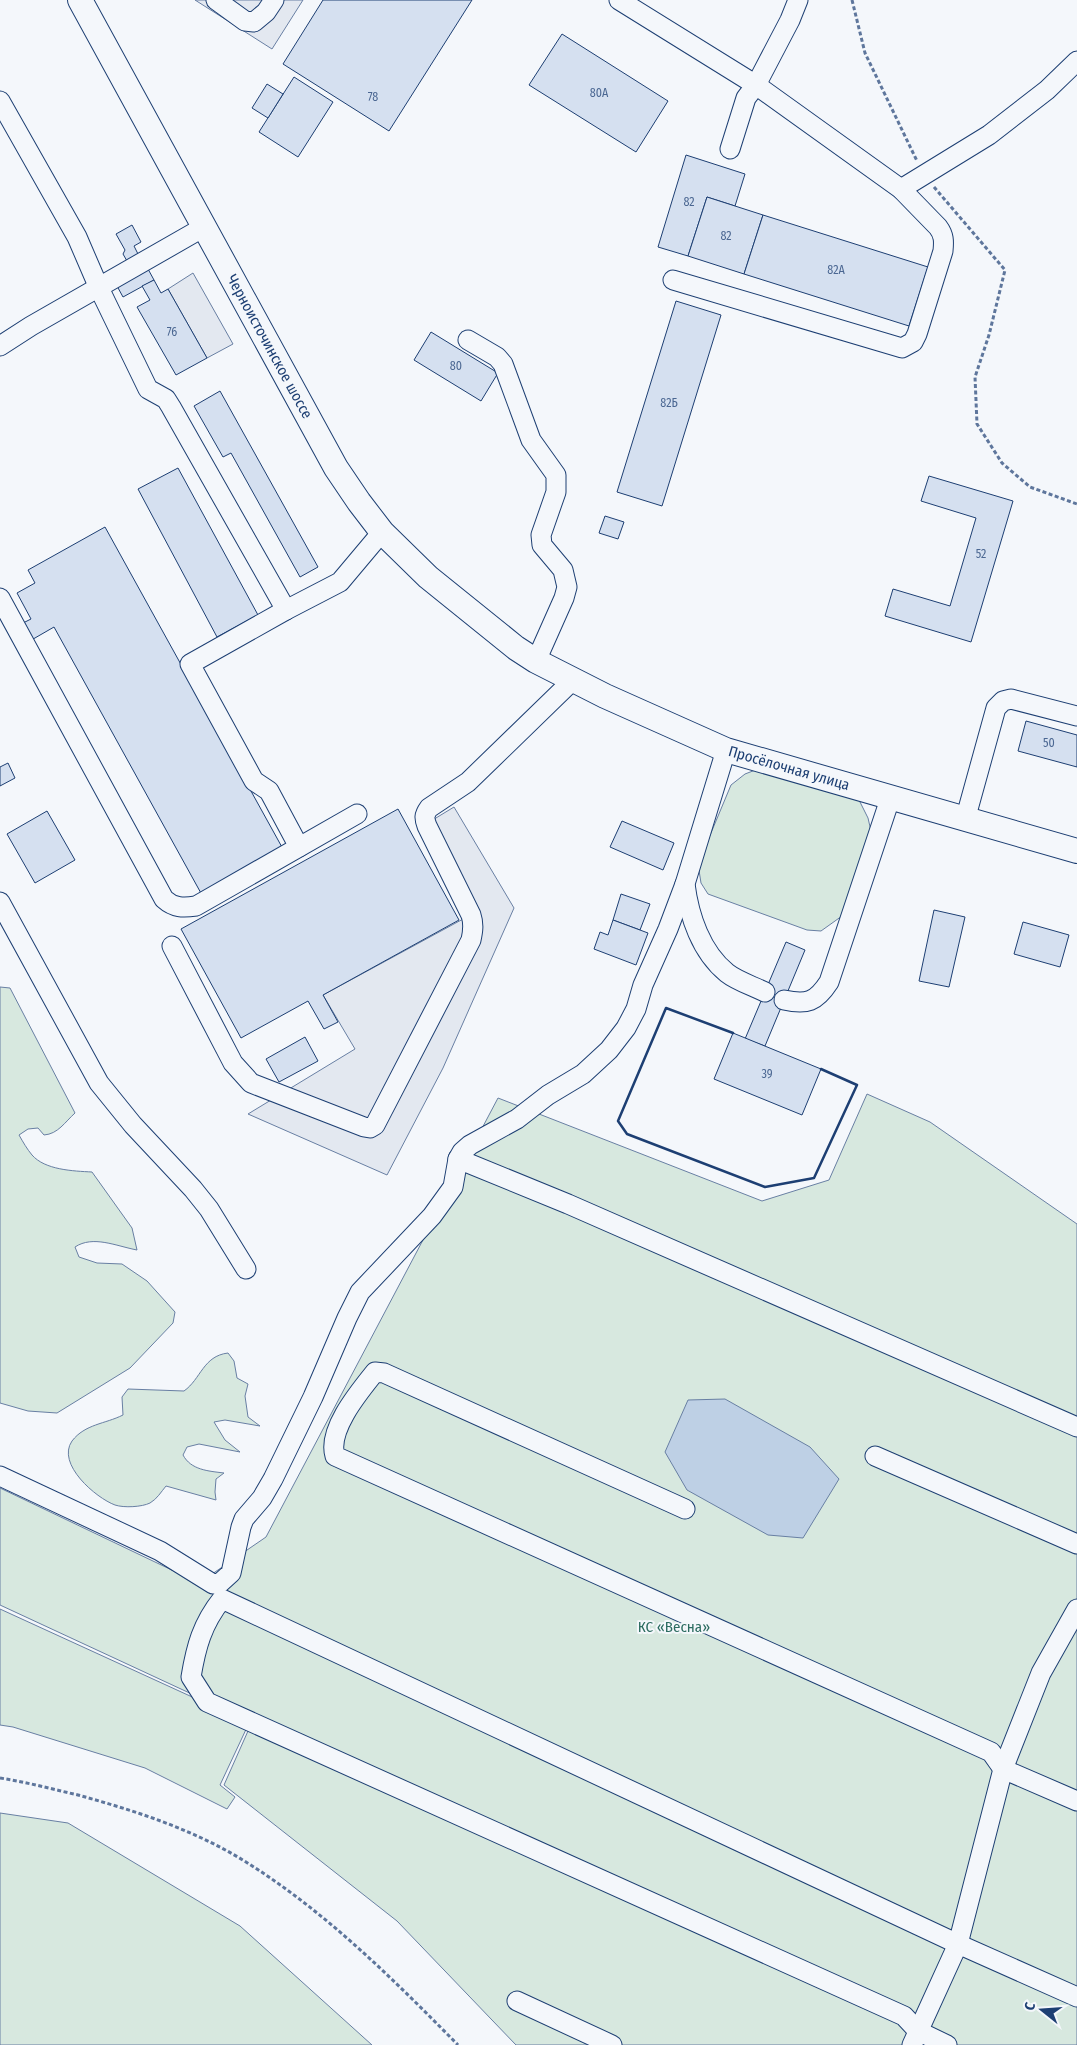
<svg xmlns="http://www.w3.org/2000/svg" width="1077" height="2045" viewBox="0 0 1077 2045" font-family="'Fira Sans Condensed',sans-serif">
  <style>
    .green { fill: #d7e8df; stroke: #687fa3 }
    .parking { fill: #e3e8f0; stroke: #687fa3 }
    .water { fill: #bed0e5; stroke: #687fa3 }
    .building { fill: #d5e0f0; stroke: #1d3f73 }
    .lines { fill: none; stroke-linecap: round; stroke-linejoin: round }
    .minor-casing { stroke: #1d3f73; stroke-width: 21 }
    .major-casing { stroke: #1d3f73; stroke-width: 26 }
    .path { stroke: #5e769c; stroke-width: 3; stroke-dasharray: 4 2.5; stroke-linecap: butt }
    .minor { stroke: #f4f7fb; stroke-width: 19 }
    .major { stroke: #f4f7fb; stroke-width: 24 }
    .wall { stroke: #1d3f73; stroke-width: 2.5 }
    .labels { text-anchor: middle; stroke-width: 4; stroke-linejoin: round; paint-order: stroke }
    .number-label { font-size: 12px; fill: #4b6792 }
    .street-label { font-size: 15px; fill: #1d3f73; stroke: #f4f7fb }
    .park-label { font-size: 15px; fill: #2c6c60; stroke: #f4f7fb }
  </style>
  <rect width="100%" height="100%" fill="#f4f7fb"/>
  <g class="green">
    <polygon points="758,769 859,800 868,818 871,831 842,916 821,931 807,930 708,894 701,883 698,864 731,785 745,774"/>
    <path d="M0,987L10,988L75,1113C65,1122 58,1134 44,1135L38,1128L28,1129L19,1135C23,1142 27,1149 32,1155C45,1170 73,1171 92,1172L132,1228L137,1250C116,1246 93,1235 75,1247L79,1257L97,1263L122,1264L147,1281L175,1312L173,1323L130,1368L57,1413L28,1411L0,1403Z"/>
    <polygon points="867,1094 930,1122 1077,1224 1077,2045 516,2045 397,1921 224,1785 252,1722 0,1605 0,1488 199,1583 266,1537 498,1098 762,1201 829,1180"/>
    <path d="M228,1353L234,1361L237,1378L248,1384L245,1396L248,1417L260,1426L225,1420L214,1422L225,1440L240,1452L199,1444L187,1447L183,1455C191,1470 208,1471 224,1473L216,1479L215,1492L216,1500L166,1486C161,1492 157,1499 150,1503C142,1507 124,1508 115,1505C96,1498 56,1464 72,1441C85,1424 105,1424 123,1415L122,1397L128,1389L184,1391C201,1379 203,1356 228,1353Z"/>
    <polygon points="0,1609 249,1723 220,1785 235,1797 227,1809 145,1768 13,1727 0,1725"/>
    <polygon points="0,1813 68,1823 240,1926 372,2045 0,2045"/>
  </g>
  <g class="parking">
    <polygon points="195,0 303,0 272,49"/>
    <polygon points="193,273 233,344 207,358 168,289"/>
    <polygon points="454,807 514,908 443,1068 387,1175 248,1114 355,1049 323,995 476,912 431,821"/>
  </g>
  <polygon class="water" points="725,1399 810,1447 839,1479 803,1538 768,1535 687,1490 665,1452 688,1400"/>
  <g class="building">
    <polygon points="323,0 472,0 389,131 283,64"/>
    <polygon points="562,34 668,101 636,152 529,85"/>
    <polygon points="294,77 333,102 298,157 259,132"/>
    <polygon points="267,84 283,94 268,118 252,108"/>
    <polygon points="686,155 745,174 735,206 707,197 688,256 658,247"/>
    <polygon points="707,197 763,215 744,274 688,256"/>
    <polygon points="763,215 928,267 909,326 744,274"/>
    <polygon points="132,225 141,242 134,246 138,254 127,261 123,254 125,250 116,234"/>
    <polygon points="148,269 154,280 123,297 117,286"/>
    <polygon points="154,280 161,293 168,289 207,358 176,375 137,307 150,300 142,286"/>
    <polygon points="676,301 721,315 662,506 617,492"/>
    <polygon points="431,332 498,373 481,401 414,360"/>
    <polygon points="220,391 318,567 300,577 231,453 223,457 194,406"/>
    <polygon points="178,468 258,615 217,637 138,489"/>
    <polygon points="929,476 1013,501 971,642 885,616 893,589 950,606 976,518 921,501"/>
    <polygon points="605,516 624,522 618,539 599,533"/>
    <polygon points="105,527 283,849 202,895 54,627 28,642 19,625 31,619 17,593 35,583 28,570"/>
    <polygon points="1026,721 1077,735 1077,767 1018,751"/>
    <polygon points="8,763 15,778 0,786 0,767"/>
    <polygon points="398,809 459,920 323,995 338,1022 324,1029 308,1001 241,1038 181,929"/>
    <polygon points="47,811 75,860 35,883 7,834"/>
    <polygon points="622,821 674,843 663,870 610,847"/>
    <polygon points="621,894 650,904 640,930 613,920"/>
    <polygon points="934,910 965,917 949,987 919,981"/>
    <polygon points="613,920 648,933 636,965 594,949 600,932 608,935"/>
    <polygon points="1023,922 1069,935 1060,967 1014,954"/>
    <polygon points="786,942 805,950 765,1046 745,1039"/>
    <polygon points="733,1033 821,1069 802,1115 714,1079"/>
    <polygon points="305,1037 318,1061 279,1082 266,1059"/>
  </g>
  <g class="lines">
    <defs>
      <g id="minor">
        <polyline points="216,0 245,21 254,22 266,12 274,0"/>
        <path d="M619,0L756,85L901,189L938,227C944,235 944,241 943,251L917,334L913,342L902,348L673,280"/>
        <polyline points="0,101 77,237 99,288 148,389 166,399 171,407 286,610 190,664 254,781 269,791 299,847"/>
        <polyline points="730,149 746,98 756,85 790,20 798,0"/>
        <polyline points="901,189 989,135 1047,90 1077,61"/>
        <polyline points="468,340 497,357 503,364 531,440 556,475 556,492 541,535 542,545 563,570 567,587 564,598 536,661"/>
        <polyline points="0,346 31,326 204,227"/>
        <path d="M0,598L164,899C174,908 183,908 196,906L357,814"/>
        <polyline points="286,610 340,582 382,532"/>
        <path d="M726,750L685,884C689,916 701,952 727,973C737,981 753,986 765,992"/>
        <polyline points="965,820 996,708 1003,701 1011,699 1077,716"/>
        <polyline points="0,902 99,1083 133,1125 193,1189 209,1209 246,1269"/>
        <path d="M172,946L233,1063L251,1083L364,1127L370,1128L375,1125L471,940C473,931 474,924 471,915L427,826C424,818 424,815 429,808L468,782L573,680"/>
        <path d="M784,1000C807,1005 816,1002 829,982L890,799"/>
        <polyline points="458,1159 568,1204 1077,1427"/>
        <polyline points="875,1456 1077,1544"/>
        <polyline points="0,1476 160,1551 213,1584 220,1583 231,1573 241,1527 244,1519 262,1498 273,1479 313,1397 347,1318 360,1292 432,1216 453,1187 458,1159 462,1152 470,1145 517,1119 548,1095 583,1074 609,1050 626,1028 636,1009 643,985 668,929 685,884"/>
        <path d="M685,1509L384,1373L375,1372C359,1392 327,1430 335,1456L991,1752L1003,1769L1077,1801"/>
        <polyline points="517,2001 612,2045"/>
        <polyline points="912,2045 958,1944 1003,1769 1041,1673 1077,1609"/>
        <path d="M947,2045L918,2031L904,2016L207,1702L191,1677C196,1647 202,1624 222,1599L958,1944L1077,1997"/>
      </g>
      <g id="major">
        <path id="s1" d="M80,0L336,468L359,502L382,532L428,577L516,648L536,661L605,696L726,750L1077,851"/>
      </g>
    </defs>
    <use href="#minor" class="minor-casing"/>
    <use href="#major" class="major-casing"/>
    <g class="path">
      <polyline points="852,0 865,53 917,161"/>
      <polyline points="934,187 1005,270 989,335 975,377 977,424 1002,463 1030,487 1077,504"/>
      <path d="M0,1778C26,1782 52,1789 78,1795C136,1811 195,1830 246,1862C326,1912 393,1979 458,2045"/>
    </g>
    <use href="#minor" class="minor"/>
    <use href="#major" class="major"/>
    <polyline class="wall" points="733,1033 666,1008 618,1121 627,1134 765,1187 814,1178 857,1085 821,1069"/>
  </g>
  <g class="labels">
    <g class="number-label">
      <text x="599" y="97">80А</text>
      <text x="373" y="101">78</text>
      <text x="689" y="206">82</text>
      <text x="726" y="240">82</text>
      <text x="836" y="274">82А</text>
      <text x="172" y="336">76</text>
      <text x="456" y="370">80</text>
      <text x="669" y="407">82Б</text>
      <text x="981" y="558">52</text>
      <text x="1049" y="747">50</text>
      <text x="767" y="1078">39</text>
    </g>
    <g class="street-label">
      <text dy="5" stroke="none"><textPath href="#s1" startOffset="395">Черноисточинское шоссе</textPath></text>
      <text dy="5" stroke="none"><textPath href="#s1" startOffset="1089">Просёлочная улица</textPath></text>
    </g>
    <g class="park-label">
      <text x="674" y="1632">КС «Весна»</text>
    </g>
  </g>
  <g transform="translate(1042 2010) rotate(287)" stroke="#f4f7fb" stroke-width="4" paint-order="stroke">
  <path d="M0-4L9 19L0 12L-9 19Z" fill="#1d3f73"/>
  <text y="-8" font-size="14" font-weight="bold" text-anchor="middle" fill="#1d3f73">С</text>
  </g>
</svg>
